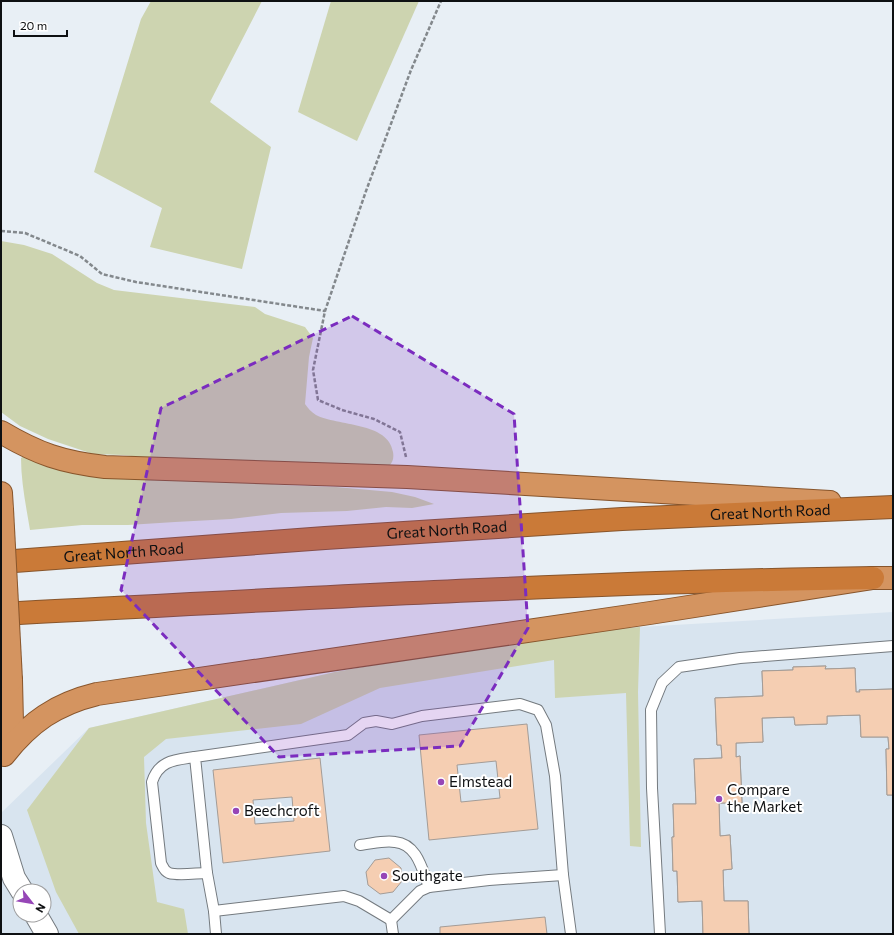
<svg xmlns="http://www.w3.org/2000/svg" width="894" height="935" viewBox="0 0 894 935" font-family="Commissioner,sans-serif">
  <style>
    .built { fill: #d8e4ef; fill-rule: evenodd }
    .green { fill: #cdd4b0 }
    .building { fill: #f5ceb2; stroke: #a39c97; fill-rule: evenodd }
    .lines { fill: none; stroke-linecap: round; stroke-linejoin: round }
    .service-casing { stroke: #747a7f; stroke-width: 12 }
    .tertiary-casing { stroke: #747a7f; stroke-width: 24 }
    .trunk-casing { stroke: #88552b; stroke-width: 24 }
    .motorway-casing { stroke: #88552b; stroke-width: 24 }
    .path { stroke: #83888c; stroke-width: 2.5; stroke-dasharray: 4 2; stroke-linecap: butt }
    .service { stroke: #fff; stroke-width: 10 }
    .tertiary { stroke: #fff; stroke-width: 22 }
    .trunk { stroke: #d49460; stroke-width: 22 }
    .motorway { stroke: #ca7a38; stroke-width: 22 }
    .trunk-bridge-casing { stroke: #88552b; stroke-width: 24; stroke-linecap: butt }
    .trunk-bridge { stroke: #d49460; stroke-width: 22 }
    .marked { fill: #7b2cbf; fill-opacity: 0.2; stroke: #7b2cbf; stroke-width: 3; stroke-dasharray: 8 5; stroke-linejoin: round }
    .poi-dot { fill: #9646b7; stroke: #fff; stroke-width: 1.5 }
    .labels { text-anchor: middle; stroke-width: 4; stroke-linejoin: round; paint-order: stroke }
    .street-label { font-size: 15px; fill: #0e1012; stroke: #fff }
    .poi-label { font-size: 15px; fill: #0e1012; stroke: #fff; text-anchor: start }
  </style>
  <rect width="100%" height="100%" fill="#e8eff5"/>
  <path class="built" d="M893,612V934H1V813L89,728L335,672L571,633L640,627ZM20,891H44V915H20Z"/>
  <g class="green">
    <polygon points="151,1 262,1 210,102 271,147 242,269 150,247 162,208 94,172 141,19"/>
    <polygon points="331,1 419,1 357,141 298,112"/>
    <path d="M1,241L24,245L52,254L97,283L114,290L255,307L265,314L305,327L313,338L309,357L305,404C308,408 311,412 316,415C337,426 389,422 393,452C394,458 393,462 389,466L149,458L123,455L93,454L48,439L20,426L1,412Z"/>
    <path d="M24,456L280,485L336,487L392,492L415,497L434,504L412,508L386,507L347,511L281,513L231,519L175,522L128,525H82L30,530C26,506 21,482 21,458Z"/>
    <polygon points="640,627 638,692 641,847 630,846 626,693 555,698 554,660 380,688 301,724 166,739 144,757 146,823 157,902 184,909 188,934 79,934 56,892 27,810 89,728 335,672 458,650 571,633"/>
  </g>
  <g class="building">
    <polygon points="826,666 825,669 855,668 856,692 860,692 859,690 893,689 893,795 887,795 886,749 889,749 888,737 861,737 860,715 827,716 827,724 795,725 794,717 762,718 763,742 736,743 736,757 740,756 742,803 719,803 720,836 730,835 732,869 723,870 724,901 748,901 749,934 703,934 702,901 678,902 677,871 673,871 672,837 674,837 673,804 696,804 694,759 722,758 721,745 717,745 715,698 763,696 762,671 793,670 793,667"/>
    <polygon points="826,666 825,669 855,668 856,692 860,692 859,690 893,689 893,795 887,795 886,749 889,749 888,737 861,737 860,715 827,716 827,724 795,725 794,717 762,718 763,742 736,743 736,757 740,756 742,803 719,803 720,836 730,835 732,869 723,870 724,901 748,901 749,934 703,934 702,901 678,902 677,871 673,871 672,837 674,837 673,804 696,804 694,759 722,758 721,745 717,745 715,698 763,696 762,671 793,670 793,667"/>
    <path d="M527,724L538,829L429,840L419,735ZM496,761L500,798L461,802L457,765Z"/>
    <path d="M320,758L330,851L223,863L213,770ZM292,797L294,821L255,824L253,800Z"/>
    <polygon points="389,858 401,868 402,881 393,892 380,894 368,885 366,872 375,860"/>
    <polygon points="545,917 547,934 440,934 440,927"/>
  </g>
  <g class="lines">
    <defs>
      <g id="service">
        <path d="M195,757C175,760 159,760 152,782L161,863C163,867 164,871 169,873C178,876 197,873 207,873"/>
        <path d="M360,845C371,844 384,840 395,842C417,844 422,869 429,887"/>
        <polyline points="214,911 344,896 359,901 391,920"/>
        <polyline points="391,920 420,891 429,887 489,880 563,875"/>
        <polyline points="391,920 393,934"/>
        <polyline points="216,934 214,911 207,873 195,757 348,735 364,723 376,721 392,724 422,716 520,704 538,710 546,725 555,776 563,875 571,934"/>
        <polyline points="660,934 652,788 651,710 662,683 679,667 740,658 893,646"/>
      </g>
      <g id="tertiary">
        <polyline points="1,836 14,878 22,891"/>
        <polyline points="36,915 47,934"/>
      </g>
      <g id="trunk">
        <path d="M1,432C38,454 62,462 105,467L407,477L830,502"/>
        <polyline points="1,493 2,509"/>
        <polyline points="5,750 12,723 11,680"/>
        <path d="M4,755C30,722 56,704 97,694L650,613L873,578H893"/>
      </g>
      <g id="motorway">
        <path id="s1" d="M1,562L325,538L622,519L893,507"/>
        <path d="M1,614C292,599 582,582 873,578"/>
      </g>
    </defs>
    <use href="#service" class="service-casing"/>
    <use href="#tertiary" class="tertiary-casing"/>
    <use href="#trunk" class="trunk-casing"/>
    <use href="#motorway" class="motorway-casing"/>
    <g class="path">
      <polyline points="1,231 25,233 80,256 102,274 136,282 325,311"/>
      <polyline points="406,457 400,432 374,419 342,410 318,400 313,370 325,311 366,191 411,70 441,1"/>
    </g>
    <use href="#service" class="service"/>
    <use href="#tertiary" class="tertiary"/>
    <use href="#trunk" class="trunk"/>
    <use href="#motorway" class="motorway"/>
    <defs>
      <polyline id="trunk-bridge" points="2,509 11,680"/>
    </defs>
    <use href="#trunk-bridge" class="trunk-bridge-casing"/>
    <use href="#trunk-bridge" class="trunk-bridge"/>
  </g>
  <path class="marked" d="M352,316L514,414L528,628L460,746L279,757L121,590L161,408Z"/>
  <g class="poi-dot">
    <circle cx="441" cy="782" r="4"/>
    <circle cx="719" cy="799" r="4"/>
    <circle cx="236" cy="811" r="4"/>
    <circle cx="384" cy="876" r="4"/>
  </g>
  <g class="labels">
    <g class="street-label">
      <text dy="5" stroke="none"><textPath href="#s1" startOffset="771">Great North Road</textPath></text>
      <text dy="5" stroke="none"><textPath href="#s1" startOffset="447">Great North Road</textPath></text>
      <text dy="5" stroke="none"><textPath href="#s1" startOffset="123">Great North Road</textPath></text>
    </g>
    <g class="poi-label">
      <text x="449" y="787">Elmstead</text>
      <text x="727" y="795">Compare<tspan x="727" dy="17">the Market</tspan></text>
      <text x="244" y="816">Beechcroft</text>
      <text x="392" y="881">Southgate</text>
    </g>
  </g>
  <rect width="894" height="935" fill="none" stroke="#0e1012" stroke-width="4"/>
  <g transform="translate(32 903) rotate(121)"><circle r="19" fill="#ffffff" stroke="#9f9fa0"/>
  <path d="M0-3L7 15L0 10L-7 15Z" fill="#9646b7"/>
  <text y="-6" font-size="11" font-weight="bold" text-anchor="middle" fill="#0e1012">N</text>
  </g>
  <path d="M14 30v6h53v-6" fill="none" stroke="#0e1012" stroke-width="2"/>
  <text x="20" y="30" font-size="12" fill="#0e1012" stroke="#ffffff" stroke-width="3" paint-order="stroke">20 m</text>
</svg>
